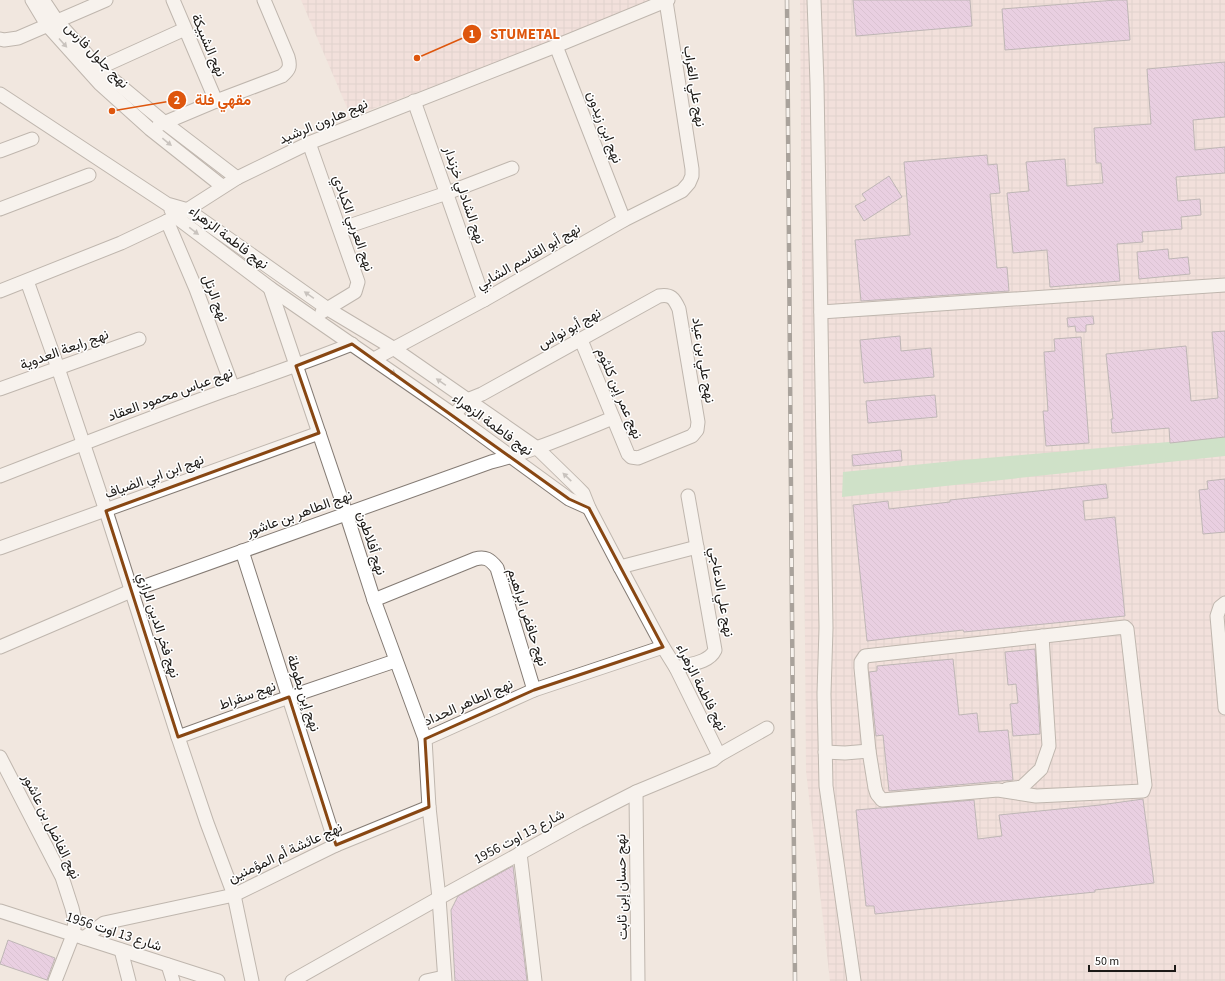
<svg xmlns="http://www.w3.org/2000/svg" width="1225" height="981" viewBox="0 0 1225 981" font-family="'Source Sans 3',Vazirmatn,sans-serif">
  <style>
    .industrial { fill: url(#industrial-grid) }
    .green { fill: #a7d9ad }
    .building { fill: url(#building-back-hatch); stroke: #827a83 }
    .lines { fill: none; stroke-linecap: round; stroke-linejoin: round }
    .minor-casing { stroke: #847b74; stroke-width: 15 }
    .minor { stroke: #fff; stroke-width: 13 }
    .rail-casing { stroke: #524e49; stroke-width: 4.5 }
    .rail { stroke: #fff; stroke-width: 3; stroke-dasharray: 9; stroke-linecap: butt }
    .oneway { fill: #999897 }
    .marked { fill: none; stroke: #884713; stroke-width: 3; stroke-linejoin: round }
    .labels { text-anchor: middle; stroke-width: 3; stroke-linejoin: round; paint-order: stroke }
    .street-label { font-size: 14px; fill: #1d1a17; stroke: #fff }
    .leader { fill: none; stroke: #de560d; stroke-width: 1.5 }
    .callout-dot { fill: #de560d; stroke: #fff; stroke-width: 1.5 }
    .mark-label { font-size: 12px; text-anchor: middle; font-weight: bold; fill: #fff }
    .callout-label { font-size: 15px; text-anchor: middle; font-weight: bold; fill: #de560d; stroke: #fff; stroke-width: 3; stroke-linejoin: round; paint-order: stroke }
  </style>
  <defs>
    <pattern id="industrial-grid" width="8" height="8" patternUnits="userSpaceOnUse"><rect width="8" height="8" fill="#f3d8d7"/><path d="M0 4h8M4 0v8" fill="none" stroke="#d0b9b8"/></pattern>
    <pattern id="building-back-hatch" width="6" height="6" patternUnits="userSpaceOnUse"><rect width="6" height="6" fill="#e1b2e5"/><path d="M-1 5l2 2M0 0l6 6M5-1l2 2" fill="none" stroke="#c198c4"/></pattern>
  </defs>
  <rect width="100%" height="100%" fill="#f1e7df"/>
  <g class="industrial">
    <polygon points="301,0 665,0 351,117"/>
    <polygon points="800,0 1225,0 1225,981 830,981 806,771"/>
  </g>
  <polygon class="green" points="1225,437 1225,456 842,497 843,472 964,460"/>
  <g class="building">
    <polygon points="853,0 970,0 972,26 856,36"/>
    <polygon points="1116,0 1127,0 1130,40 1005,50 1002,9"/>
    <polygon points="1225,62 1225,117 1193,120 1195,150 1225,147 1225,173 1176,177 1178,201 1200,199 1201,215 1181,217 1182,229 1142,232 1143,242 1117,244 1120,281 1050,287 1047,250 1013,253 1007,193 1029,191 1026,162 1065,159 1067,186 1103,183 1101,163 1096,163 1094,128 1151,124 1147,69"/>
    <polygon points="987,155 988,165 997,164 1000,193 990,194 997,268 1007,267 1009,291 861,301 855,240 910,235 904,162"/>
    <polygon points="889,176 902,197 864,221 855,206 866,200 862,194"/>
    <polygon points="1168,249 1169,259 1188,257 1190,274 1139,279 1137,252"/>
    <polygon points="1093,316 1094,324 1086,325 1086,332 1076,332 1075,326 1068,327 1067,318"/>
    <polygon points="1225,331 1225,437 1170,443 1169,428 1112,433 1111,419 1113,419 1106,354 1186,346 1191,401 1218,398 1212,332"/>
    <polygon points="900,336 901,351 931,348 934,377 864,383 860,340"/>
    <polygon points="1081,337 1089,443 1046,446 1043,411 1048,411 1044,352 1055,351 1054,339"/>
    <polygon points="935,395 937,417 868,423 866,401"/>
    <polygon points="901,450 902,461 853,466 852,455"/>
    <polygon points="1225,479 1225,532 1203,534 1199,490 1208,489 1207,481"/>
    <polygon points="1106,484 1108,498 1083,501 1085,520 1115,517 1125,616 964,632 963,630 867,641 853,505 888,501 889,509 950,502 950,500"/>
    <polygon points="1035,649 1040,734 1013,736 1010,704 1018,703 1016,684 1008,685 1005,652"/>
    <polygon points="953,659 959,715 977,713 979,732 1008,730 1013,780 889,791 883,735 876,736 869,672 877,671 877,666"/>
    <polygon points="1143,799 1154,883 1095,890 1095,892 875,914 874,906 866,906 856,810 974,800 978,839 1002,836 999,815 1100,805"/>
    <polygon points="513,866 527,981 455,981 451,910 458,896"/>
    <polygon points="8,940 55,958 47,980 0,964"/>
  </g>
  <g class="lines">
    <defs>
      <g id="minor">
        <polyline points="32,0 47,25 100,84 150,129 222,186"/>
        <polyline points="43,0 57,21 99,68 165,123 237,178"/>
        <polyline points="173,0 216,101"/>
        <polyline points="814,0 817,83 826,628 824,694 826,786 854,981"/>
        <polyline points="0,39 4,40 18,38 106,0"/>
        <polyline points="556,46 624,220"/>
        <polyline points="99,68 185,29"/>
        <polyline points="0,94 167,204 188,210 328,309 393,348 537,448 576,486 583,493 589,508 620,567 663,647 676,668 719,755"/>
        <polyline points="414,101 484,300"/>
        <path d="M159,125L216,101L282,76C289,70 291,67 288,57L264,0"/>
        <polyline points="309,143 358,282 355,292 322,312"/>
        <polyline points="0,151 32,139"/>
        <polyline points="0,209 89,175"/>
        <polyline points="171,210 176,217 270,288 454,415 569,499 589,508"/>
        <polyline points="167,221 196,289 233,388"/>
        <polyline points="340,229 447,193 512,168"/>
        <polyline points="27,281 58,368 106,511 178,737 207,823 234,895 252,981"/>
        <polyline points="270,288 346,513 374,600 425,739"/>
        <polyline points="0,291 121,243 176,217 237,178 309,143 556,46 668,0"/>
        <polyline points="821,312 1225,285"/>
        <polyline points="374,359 484,300 624,220 682,191 689,183 692,176 692,169 666,1"/>
        <polyline points="0,389 139,339"/>
        <path d="M454,415L467,400L482,394L659,296C671,294 674,298 679,309L698,422L697,430L692,436L638,458L631,457L628,454L581,340"/>
        <path d="M0,476C77,446 154,416 232,388C272,374 312,360 352,344"/>
        <polyline points="0,548 319,433"/>
        <polyline points="242,551 336,845"/>
        <polyline points="620,567 697,547"/>
        <path d="M374,600L475,559C485,556 490,559 497,568L534,690"/>
        <polyline points="1225,603 1220,607 1217,616 1225,708"/>
        <polygon points="1125,627 1127,629 1145,785 1143,791 1036,796 998,790 882,800 877,794 875,788 869,751 861,668 861,662 865,656"/>
        <path d="M0,647L131,591L491,462C533,451 573,434 613,418"/>
        <path d="M676,668C689,664 709,663 715,650L688,496"/>
        <polyline points="178,737 289,697 395,661"/>
        <polyline points="825,752 845,753 869,751"/>
        <polyline points="0,757 62,877 72,908 75,921 73,935 55,981"/>
        <polyline points="1007,789 1022,787 1041,769 1049,746 1042,636"/>
        <polyline points="636,792 638,981"/>
        <polyline points="520,853 535,981"/>
        <polyline points="0,911 218,981"/>
        <polyline points="84,938 104,923 234,895 336,845 429,807"/>
        <polyline points="121,950 129,981"/>
        <polyline points="168,965 173,981"/>
        <polyline points="292,981 439,898 579,821 636,792 713,760 719,755 767,728"/>
        <polyline points="426,981 444,977"/>
        <polyline points="445,981 439,898 429,807 425,739 534,690 663,647"/>
      </g>
    </defs>
    <use href="#minor" class="minor-casing"/>
    <use href="#minor" class="minor"/>
    <defs>
      <polyline id="rail" points="787,0 795,981"/>
    </defs>
    <use href="#rail" class="rail-casing"/>
    <use href="#rail" class="rail"/>
  </g>
  <defs><path id="oneway-solid" d="M-6-.8H1V-3.2L6.5 0L1 3.2V.8H-6Z"/></defs>
  <g class="oneway">
    <use href="#oneway-solid" transform="translate(63 43) rotate(48)"/>
    <use href="#oneway-solid" transform="translate(167 142) rotate(39)"/>
    <use href="#oneway-solid" transform="translate(194 231) rotate(37)"/>
    <use href="#oneway-solid" transform="translate(309 295) rotate(-145)"/>
    <use href="#oneway-solid" transform="translate(391 371) rotate(35)"/>
    <use href="#oneway-solid" transform="translate(441 382) rotate(-145)"/>
    <use href="#oneway-solid" transform="translate(567 477) rotate(-136)"/>
  </g>
  <path d="M0 0H1225V981H0ZM352,344L569,499L589,508L663,647L534,690L425,739L429,807L336,845L289,697L178,737L106,511L319,433L296,366Z" fill="#f1e7df" fill-opacity=".55" fill-rule="evenodd"/>
  <path class="marked" d="M352,344L569,499L589,508L663,647L534,690L425,739L429,807L336,845L289,697L178,737L106,511L319,433L296,366Z"/>
  <g class="labels">
    <g class="street-label">
      <text transform="translate(209 45) rotate(67)" y="5">نهج الشبيكة</text>
      <text transform="translate(97 55) rotate(46)" y="5">نهج جلول فارس</text>
      <text transform="translate(695 86) rotate(81)" y="5">نهج علي الغراب</text>
      <text transform="translate(323 121) rotate(-23)" y="5">نهج هارون الرشيد</text>
      <text transform="translate(605 127) rotate(69)" y="5">نهج ابن زيدون</text>
      <text transform="translate(465 195) rotate(71)" y="5">نهج الشادلي خزندار</text>
      <text transform="translate(354 223) rotate(71)" y="5">نهج العربي الكبادي</text>
      <text transform="translate(229 237) rotate(37)" y="5">نهج فاطمة الزهراء</text>
      <text transform="translate(528 256) rotate(-30)" y="5">نهج أبو القاسم الشابي</text>
      <text transform="translate(216 298) rotate(69)" y="5">نهج الرتل</text>
      <text transform="translate(569 328) rotate(-29)" y="5">نهج أبو نواس</text>
      <text transform="translate(64 349) rotate(-20)" y="5">نهج رابعة العدوية</text>
      <text transform="translate(704 360) rotate(81)" y="5">نهج علي بن عياد</text>
      <text transform="translate(620 393) rotate(67)" y="5">نهج عمر إبن كلثوم</text>
      <text transform="translate(170 394) rotate(-20)" y="5">نهج عباس محمود العقاد</text>
      <text transform="translate(493 424) rotate(36)" y="5">نهج فاطمة الزهراء</text>
      <text transform="translate(154 476) rotate(-20)" y="5">نهج ابن ابي الضياف</text>
      <text transform="translate(299 513) rotate(-20)" y="5">نهج الطاهر بن عاشور</text>
      <text transform="translate(372 543) rotate(72)" y="5">نهج أفلاطون</text>
      <text transform="translate(722 592) rotate(80)" y="5">نهج علي الدعاجي</text>
      <text transform="translate(528 617) rotate(72)" y="5">نهج حافض ابراهيم</text>
      <text transform="translate(159 625) rotate(72)" y="5">نهج فخر الدين الرازي</text>
      <text transform="translate(702 687) rotate(63)" y="5">نهج فاطمة الزهراء</text>
      <text transform="translate(304 693) rotate(72)" y="5">نهج إبن بطوطة</text>
      <text transform="translate(247 695) rotate(-20)" y="5">نهج سقراط</text>
      <text transform="translate(468 702) rotate(-24)" y="5">نهج الطاهر الحداد</text>
      <text transform="translate(52 826) rotate(64)" y="5">نهج الفاضل بن عاشور</text>
      <text transform="translate(519 836) rotate(-28)" y="5">شارع 13 اوت 1956</text>
      <text transform="translate(285 852) rotate(-25)" y="5">نهج عائشة أم المؤمنين</text>
      <text transform="translate(621 887) rotate(-91)" y="5">نهج حسان إبن ثابت</text>
      <text transform="translate(114 931) rotate(18)" y="5">شارع 13 اوت 1956</text>
    </g>
  </g>
  <path class="leader" d="M417 58L472 34M112 111L177 100"/>
  <g class="callout-dot">
    <circle cx="417" cy="58" r="4"/>
    <circle cx="112" cy="111" r="4"/>
    <circle cx="472" cy="34" r="10"/>
    <circle cx="177" cy="100" r="10"/>
  </g>
  <g class="mark-label">
    <text x="472" y="38">1</text>
    <text x="177" y="104">2</text>
  </g>
  <g class="callout-label">
    <text x="525" y="39">STUMETAL</text>
    <text x="223" y="105">مقهي فلة</text>
  </g>
  <path d="M1089 965v6h86v-6" fill="none" stroke="#1d1a17" stroke-width="2"/>
  <text x="1095" y="965" font-size="12" fill="#1d1a17" stroke="#ffffff" stroke-width="3" paint-order="stroke">50 m</text>
</svg>
